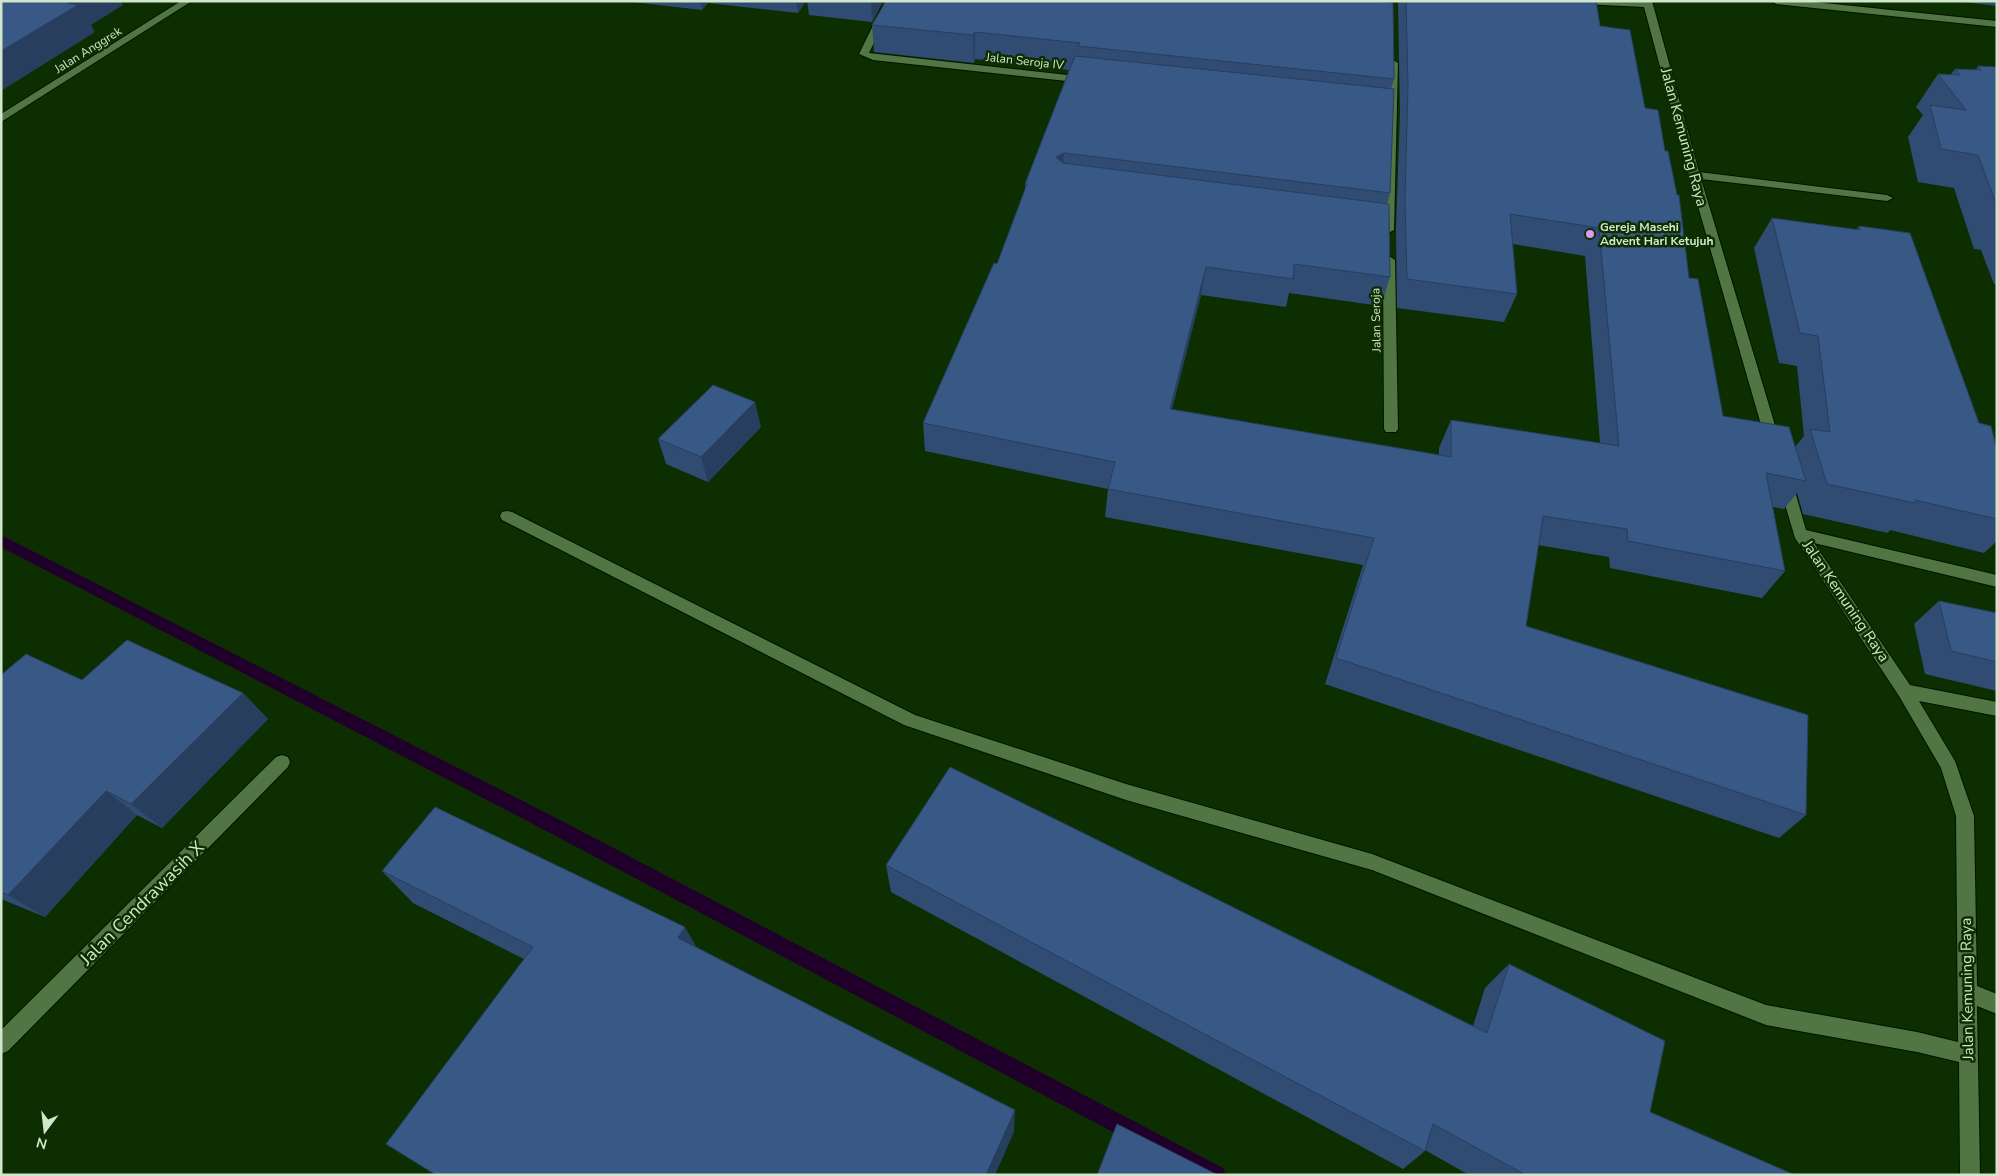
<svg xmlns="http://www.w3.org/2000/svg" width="1998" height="1176" viewBox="0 0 1998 1176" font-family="'Nunito Sans',sans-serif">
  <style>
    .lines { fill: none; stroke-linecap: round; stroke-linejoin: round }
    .stream { fill: #20002a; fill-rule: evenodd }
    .minor-casing { stroke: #001400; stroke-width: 2 }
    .minor { fill: #527544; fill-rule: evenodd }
    .wall { fill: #304c73 }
    .shaded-wall { fill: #273e5e }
    .building { fill: #385886; stroke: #273e5e }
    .poi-dot { fill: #dd99f3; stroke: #0d2e00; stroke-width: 2 }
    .labels { text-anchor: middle; stroke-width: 5; stroke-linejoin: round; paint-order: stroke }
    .far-street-label { font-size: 12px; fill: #d2e6cb; stroke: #0d2e00 }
    .far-poi-label { font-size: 12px; font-weight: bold; fill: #d2e6cb; stroke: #0d2e00; text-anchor: start }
    .street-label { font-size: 15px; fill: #d2e6cb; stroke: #0d2e00 }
    .near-street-label { font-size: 18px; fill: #d2e6cb; stroke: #0d2e00 }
  </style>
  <rect width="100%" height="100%" fill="#0d2e00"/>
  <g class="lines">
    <polygon class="stream" points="1,535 564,822 1223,1168 1226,1175 1194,1175 552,834 1,547"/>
    <defs>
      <g id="minor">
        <polygon points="181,1 192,1 1,122 1,114"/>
        <polygon points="885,1 894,1 869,53 1085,77 1090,80 1085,83 873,60 859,54"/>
        <polygon points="1578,1 1652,1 1699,172 1887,195 1893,198 1887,201 1701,179 1780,442 1778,445 1768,445 1766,442 1689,175 1644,7 1582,4"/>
        <polygon points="1772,1 1805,1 1997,21 1997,27 1776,4"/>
        <polygon points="1393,60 1398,63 1394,230 1388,233 1382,230 1388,63"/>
        <polygon points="1389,256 1395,260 1398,429 1396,432 1386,432 1384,429 1383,260"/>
        <polygon points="1785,476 1790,477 1792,481 1806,530 1997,575 1997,587 1814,543 1910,685 1997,702 1997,716 1919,701 1955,761 1974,816 1977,986 1997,994 1997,1014 1977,1006 1980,1175 1960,1175 1959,1062 1917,1052 1766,1025 1372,870 1126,800 904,725 502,520 500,516 502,512 507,511 512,512 915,715 1126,784 1372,854 1766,1005 1917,1032 1958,1042 1956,816 1941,768 1899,696 1795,538 1778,481 1780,477"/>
        <polygon points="282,755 288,757 290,762 288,767 8,1051 1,1054 1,1030 276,757"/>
      </g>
    </defs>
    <use href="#minor" class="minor-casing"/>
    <use href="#minor" class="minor"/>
  </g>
  <g class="wall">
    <polygon points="624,1 806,1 798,13 708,3 702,10"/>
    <polygon points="807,1 883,1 872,22 809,15"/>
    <polygon points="883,1 1391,1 1394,79 1391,89 1390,193 1387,204 1390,277 1381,306 1289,293 1286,307 1201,295 1172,409 1439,455 1439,448 1451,420 1600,443 1585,256 1513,244 1517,294 1504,322 1397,308 1396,228 1400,113 1398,1 1596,1 1600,26 1645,108 1689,278 1723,416 1795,447 1804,436 1797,366 1779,363 1754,248 1772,218 1856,230 1859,226 1997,519 1997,541 1984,553 1890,530 1888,533 1803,514 1797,493 1784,509 1773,507 1785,571 1762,598 1610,568 1609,557 1538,545 1526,626 1806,815 1779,838 1325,684 1363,565 1105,517 1108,489 925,451 923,423 997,264 1025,191 1025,184 1069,70 975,59 974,63 874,52 872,25 884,6"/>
    <polygon points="1956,1 1997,1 1997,6"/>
    <polygon points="1978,66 1997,67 1997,285 1994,284 1981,250 1974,249 1954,188 1918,182 1908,137 1923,115 1916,107 1938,74 1950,75 1955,69 1976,70"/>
    <polygon points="761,427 708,482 666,464 658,439"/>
    <polygon points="1939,601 1997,613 1997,691 1925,674 1914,624"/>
    <polygon points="1,675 82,680 243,693 268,719 162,828 137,815 45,917 1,899"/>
    <polygon points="886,865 1473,1026 1485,988 1509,964 1650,1112 1795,1175 1469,1175 1425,1150 1425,1151 1403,1169 891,892"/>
    <polygon points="382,871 697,947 1014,1132 524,959 413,903"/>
  </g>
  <g class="shaded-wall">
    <polygon points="69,1 121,1 123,5 91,25 95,32 1,91 1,51"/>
    <polygon points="700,1 708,1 708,3 702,10"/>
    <polygon points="796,1 806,1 798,13"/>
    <polygon points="871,1 883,1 872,22"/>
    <polygon points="975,32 975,59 974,63 973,35"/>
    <polygon points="1064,153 1062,181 1056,157"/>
    <polygon points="1206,267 1201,295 1165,437 1170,409"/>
    <polygon points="755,402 761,427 708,482 701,457"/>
    <polygon points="243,693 268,719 162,828 131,804"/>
    <polygon points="106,791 137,815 45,917 8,895"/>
    <polygon points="685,927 702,957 678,938"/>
    <polygon points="1015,1110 1014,1132 995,1175 986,1175"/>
  </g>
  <g class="building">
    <polygon points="1,1 69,1 67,3 78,5 1,51"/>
    <polygon points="886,1 1377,1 1393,3 1394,79 1078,46 1080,43 975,32 973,35 872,25"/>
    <polygon points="1406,1 1596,1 1600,26 1630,30 1645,108 1658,110 1665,151 1668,151 1677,195 1679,195 1689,278 1698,279 1723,416 1789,427 1806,481 1766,473 1785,571 1628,541 1627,529 1543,516 1526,626 1808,715 1806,815 1336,658 1374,538 1108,489 1115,462 923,423 994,263 997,264 1027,184 1025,184 1075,56 1394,89 1390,193 1064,153 1056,157 1063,163 1389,204 1390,277 1294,264 1293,279 1206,267 1170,409 1451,457 1451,420 1619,446 1599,228 1510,214 1517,294 1407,279 1405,200 1408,85"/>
    <polygon points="1978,66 1997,67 1997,206 1978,155 1941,149 1930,105 1966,110 1938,74 1960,75 1955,69 1981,70"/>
    <polygon points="1772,218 1860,230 1859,226 1910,233 1979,423 1991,426 1997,450 1997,519 1915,500 1915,503 1827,484 1810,429 1830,432 1818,336 1800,333"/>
    <polygon points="713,385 755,402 701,457 658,439"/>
    <polygon points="1939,601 1997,613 1997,662 1951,651"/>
    <polygon points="127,640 243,693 131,804 106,791 8,895 1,892 1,675 26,654 82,680"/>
    <polygon points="950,767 1487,1033 1509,964 1665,1041 1650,1112 1795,1175 1526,1175 1433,1124 1425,1151 886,865"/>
    <polygon points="435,807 685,927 678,938 1015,1110 986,1175 436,1175 386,1144 533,947 382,871"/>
    <polygon points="1117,1124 1218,1175 1097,1175"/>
  </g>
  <circle class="poi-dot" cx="1590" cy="234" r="5"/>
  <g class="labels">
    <g class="far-street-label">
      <text transform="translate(88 50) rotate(-32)" y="4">Jalan Anggrek</text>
      <text transform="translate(1025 61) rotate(6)" y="4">Jalan Seroja IV</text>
      <text transform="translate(1376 320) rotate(-91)" y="4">Jalan Seroja</text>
    </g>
    <g class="far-poi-label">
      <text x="1600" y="231">Gereja Masehi<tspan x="1600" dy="14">Advent Hari Ketujuh</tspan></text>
    </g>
    <g class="street-label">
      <text transform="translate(1684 137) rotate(75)" y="5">Jalan Kemuning Raya</text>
      <text transform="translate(1846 601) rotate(56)" y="5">Jalan Kemuning Raya</text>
      <text transform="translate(1967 989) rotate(-91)" y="5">Jalan Kemuning Raya</text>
    </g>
    <g class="near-street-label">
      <text transform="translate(142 903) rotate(-45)" y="6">Jalan Cendrawasih X</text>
    </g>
  </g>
  <rect width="1998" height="1176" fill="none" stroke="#d2e6cb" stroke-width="5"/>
  <g transform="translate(45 1131) rotate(195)" stroke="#0d2e00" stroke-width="4" paint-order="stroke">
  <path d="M0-4L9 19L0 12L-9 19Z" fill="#d2e6cb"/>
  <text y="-8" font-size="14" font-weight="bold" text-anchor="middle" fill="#d2e6cb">N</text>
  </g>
</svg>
